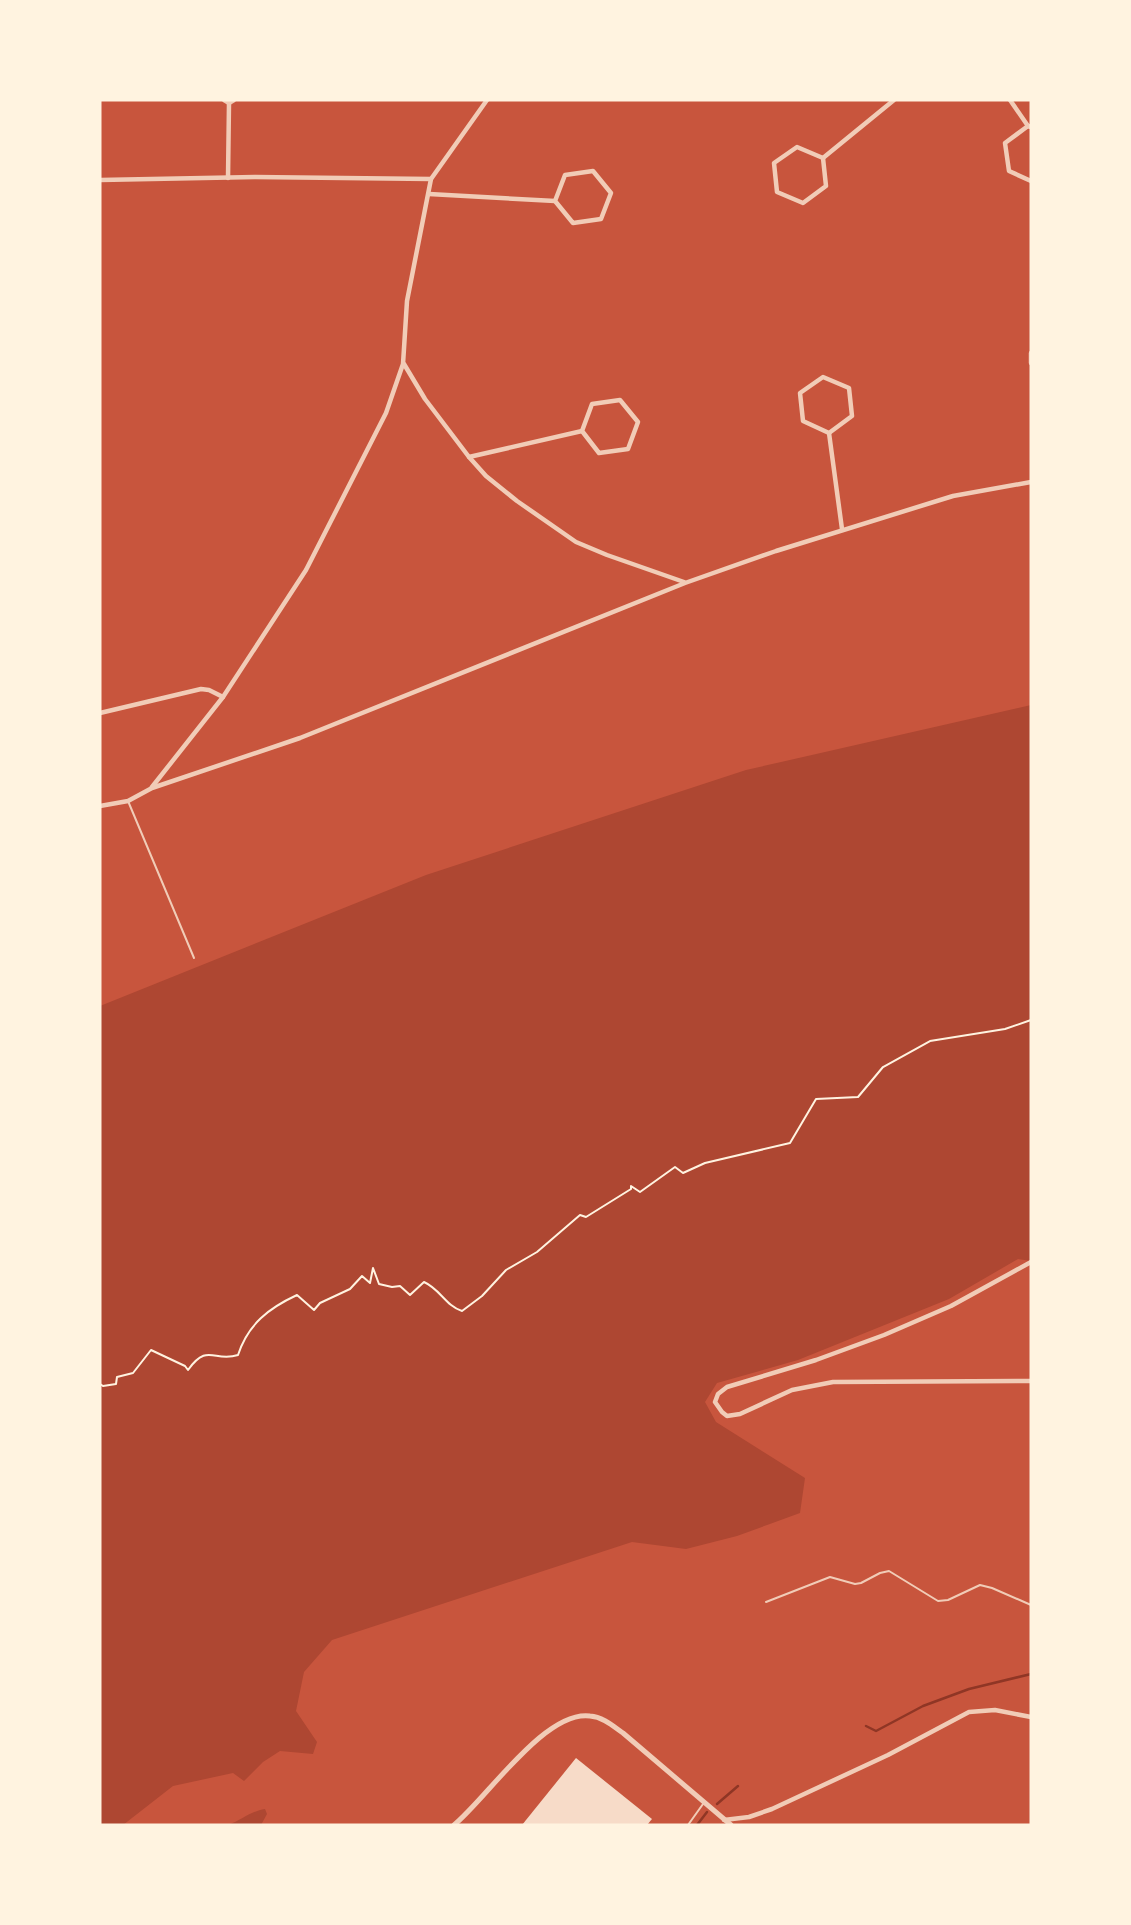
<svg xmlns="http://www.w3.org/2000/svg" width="1131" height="1925" viewBox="0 0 1131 1925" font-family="'Work Sans',sans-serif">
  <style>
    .green { fill: #ae4732 }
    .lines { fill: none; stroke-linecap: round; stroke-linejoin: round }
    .stream { stroke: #8f3625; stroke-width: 2.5 }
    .building { fill: #f7dbc8 }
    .path { stroke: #fff3e0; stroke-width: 2 }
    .service { stroke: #f1ccb7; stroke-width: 2 }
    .minor { stroke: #f1ccb7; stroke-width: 4.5 }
    .tertiary { stroke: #f1ccb7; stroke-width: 5 }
  </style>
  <rect width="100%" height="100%" fill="#c8553d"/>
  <g class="green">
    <polygon points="1031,705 1031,1261 1018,1259 949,1299 798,1360 717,1383 705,1402 716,1422 805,1478 800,1513 737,1536 686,1549 632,1542 332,1640 304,1672 296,1711 317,1742 313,1754 280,1751 263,1762 244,1781 233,1773 173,1786 123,1825 100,1825 100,1006 426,875 746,770"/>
    <path d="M265,1809L267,1814L261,1825H228C242,1820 251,1811 265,1809Z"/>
  </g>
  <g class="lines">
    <g class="stream">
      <polyline points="866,1726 876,1731 923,1706 969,1689 1031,1674"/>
      <polyline points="717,1804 738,1786"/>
      <polyline points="697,1825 707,1812"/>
    </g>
  </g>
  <polygon class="building" points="576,1758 652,1819 647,1825 522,1825"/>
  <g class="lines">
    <path class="path" d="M100,1384L103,1386L116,1384L117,1377L133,1373L151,1350L185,1366L188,1370C208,1342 214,1363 238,1355C248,1324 269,1308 297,1295L314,1310L320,1303L350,1289L362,1276L370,1283L373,1268L379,1284L392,1287L400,1286L410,1295L424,1282C440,1289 446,1306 462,1311L482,1296L506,1270L537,1252L580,1215L586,1217L631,1189V1186L640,1192L675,1167L683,1173L705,1163L790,1143L816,1099L858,1097L883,1067L930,1041L1005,1029L1031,1020"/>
    <g class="service">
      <polyline points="128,801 194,958"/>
      <polyline points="766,1602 830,1577 855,1584 861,1583 880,1573 889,1571 938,1601 948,1600 980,1585 992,1588 1031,1605"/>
      <polyline points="688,1825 703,1804"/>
    </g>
    <g class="minor">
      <polyline points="224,100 229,103 234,100"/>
      <polyline points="1010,100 1028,126"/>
      <polyline points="1031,127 1028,126 1005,143 1009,171 1031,181"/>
      <polygon points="797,147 823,158 826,186 803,203 777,192 774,163"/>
      <polyline points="823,158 894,100"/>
      <polygon points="593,171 611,193 601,219 573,223 555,201 565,175"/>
      <polyline points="228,178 229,103"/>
      <polyline points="100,180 255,177 431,179"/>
      <polyline points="429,194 555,201"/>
      <polyline points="1031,353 1031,363"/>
      <polyline points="404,364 425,399 469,457 486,476 517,501 576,542 607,555 684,582"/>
      <polygon points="823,377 849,388 852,416 829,433 803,421 800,393"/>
      <polygon points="620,400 638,422 628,449 599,453 582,431 592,404"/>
      <polyline points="829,433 842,529"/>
      <polyline points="469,457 582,431"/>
      <polyline points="100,713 201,689 209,690 223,697"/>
      <polyline points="152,787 223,697 306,570 386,413 403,364 407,301 431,179 487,100"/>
      <polyline points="100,806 128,801 152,788 300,738 685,583 776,551 953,496 1031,482"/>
      <polyline points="1031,1262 951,1306 884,1335 816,1360 727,1387 718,1394 715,1402 722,1412 727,1416 740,1414 792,1390 833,1382 1031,1381"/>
      <polyline points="724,1820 749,1817 772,1809 888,1755 969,1712 995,1710 1031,1717"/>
    </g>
    <path class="tertiary" d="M454,1825C487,1798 545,1710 590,1716C603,1717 613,1726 623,1733L731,1825"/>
  </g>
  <rect width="1131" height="1925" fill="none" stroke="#fff3e0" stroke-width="203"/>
</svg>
